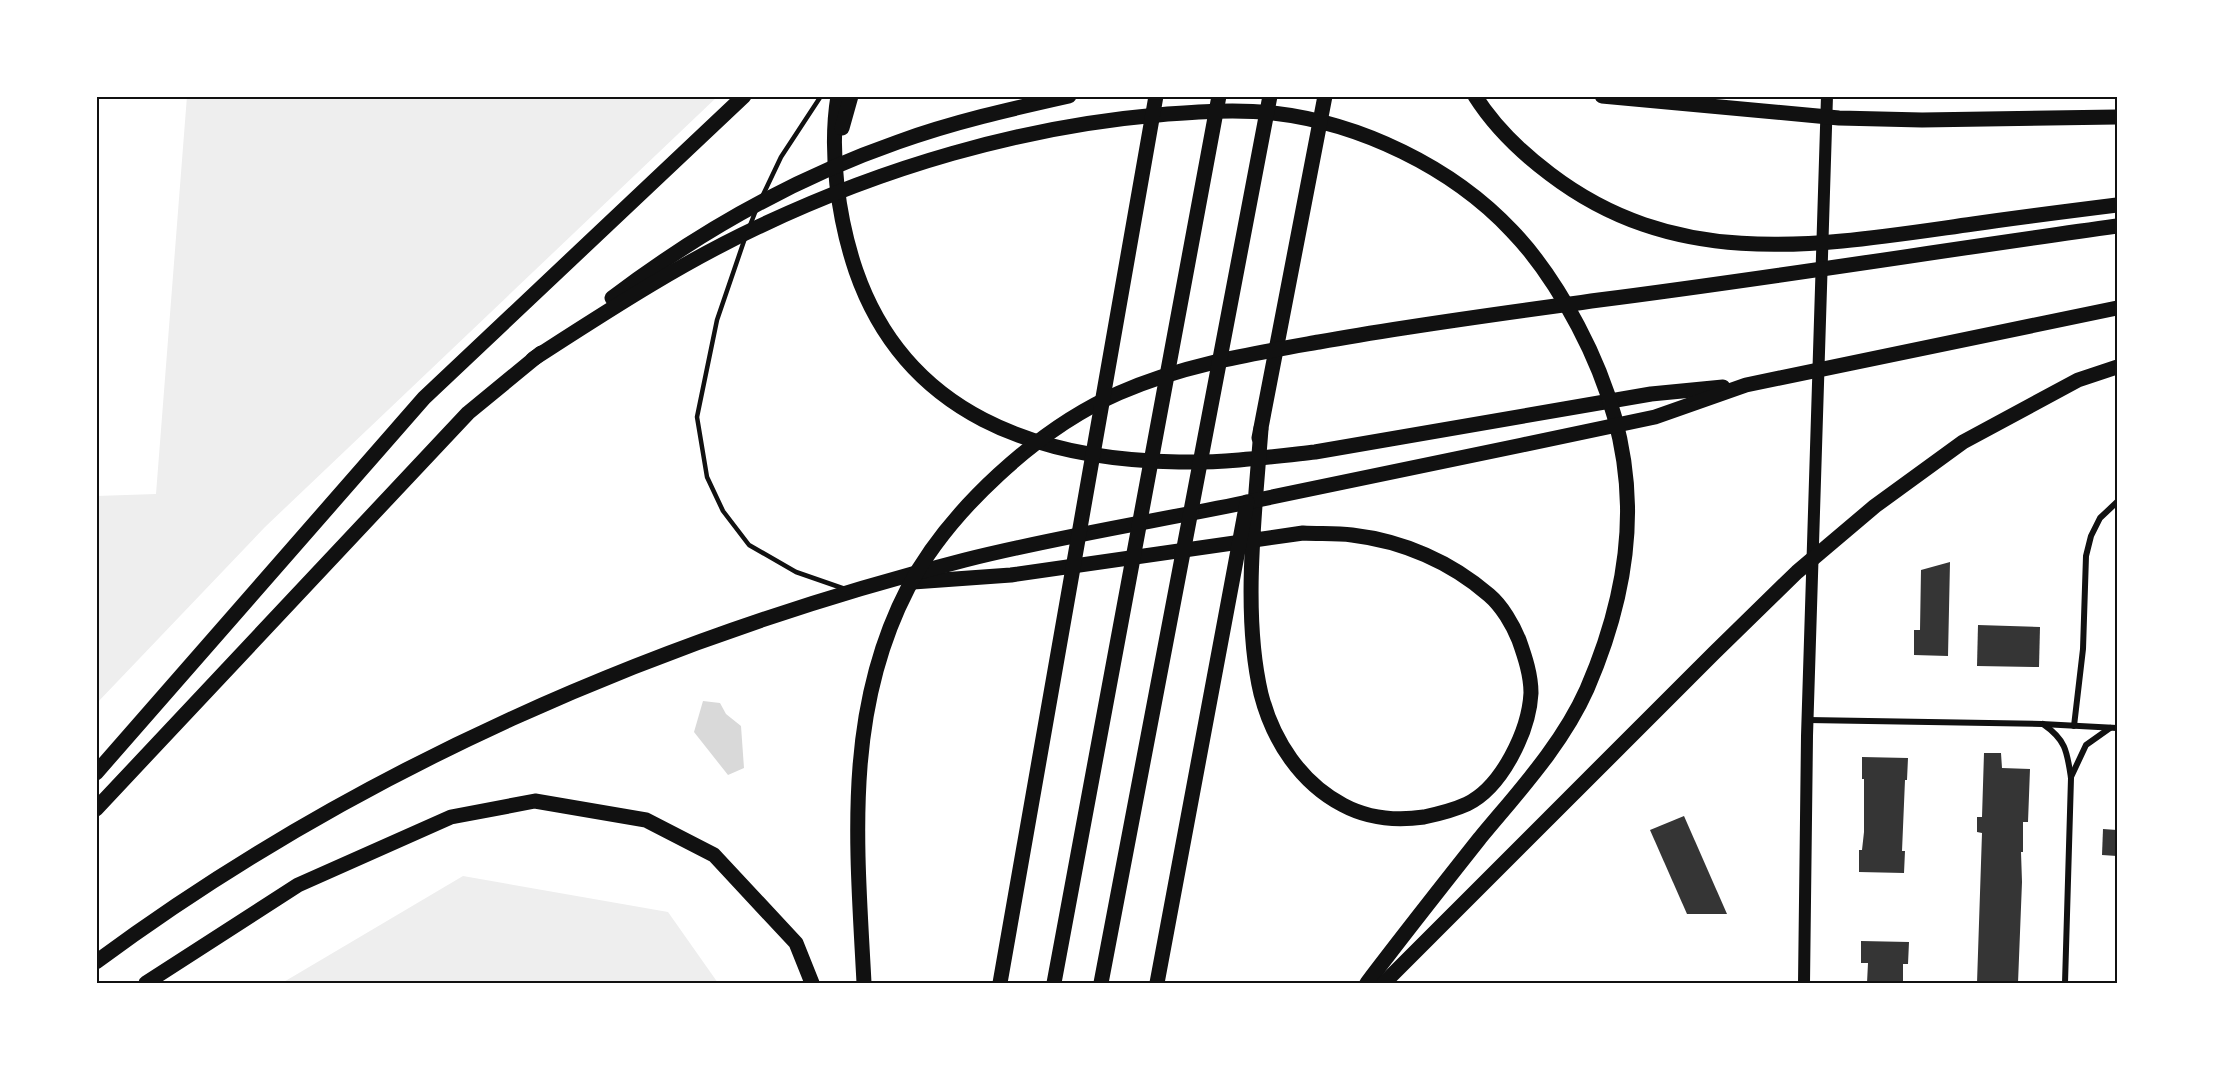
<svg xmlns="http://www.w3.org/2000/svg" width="2213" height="1079" viewBox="0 0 2213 1079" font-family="Barlow,sans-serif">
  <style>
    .green { fill: #eee }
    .water { fill: #d9d9d9 }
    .building { fill: #353535 }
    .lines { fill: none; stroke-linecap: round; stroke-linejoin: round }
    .service { stroke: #111; stroke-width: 4.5 }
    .minor { stroke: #111; stroke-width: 6 }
    .secondary { stroke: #111; stroke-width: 12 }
    .motorway { stroke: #111; stroke-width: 15 }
    .neatline { fill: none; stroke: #111; stroke-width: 2 }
  </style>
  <rect width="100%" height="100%" fill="#fff"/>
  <g class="green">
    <polygon points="187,96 718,96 265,527 96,704 96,496 156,494"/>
    <polygon points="463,876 668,912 718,983 282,983"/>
  </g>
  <polygon class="water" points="703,701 720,703 726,714 741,726 744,768 728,775 694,732"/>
  <g class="building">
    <polygon points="1950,562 1948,656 1914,655 1914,630 1920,630 1921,570"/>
    <polygon points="1978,625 2040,627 2039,667 1977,666"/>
    <polygon points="1984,753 2001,753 2002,768 2030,769 2028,822 2023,822 2023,852 2021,852 2022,882 2018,983 1977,983 1982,833 1977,832 1977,817 1982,817"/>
    <polygon points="1862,757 1908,758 1907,780 1905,780 1902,851 1905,851 1904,873 1859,872 1859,850 1862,850 1864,832 1864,779 1862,779"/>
    <polygon points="1684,816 1727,914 1687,914 1650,830"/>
    <polygon points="2103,829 2117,830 2117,856 2102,855"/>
    <polygon points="1861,941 1909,942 1908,964 1903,964 1903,983 1867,983 1868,963 1861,963"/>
  </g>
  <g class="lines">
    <g class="service">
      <polyline points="762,197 781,157 821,96"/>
      <polyline points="749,228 756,210"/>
      <polyline points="745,238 717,320 697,417 707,477 723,511 749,545 796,572 845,589"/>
    </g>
    <g class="minor">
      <polyline points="1808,720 2042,724 2117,728"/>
      <path d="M2043 724C2066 740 2067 751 2071 778L2065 983"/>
      <polyline points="2074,726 2083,649 2086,556 2091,536 2100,518 2117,502"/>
      <polyline points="2071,777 2086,745 2110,728"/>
    </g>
    <polyline class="secondary" points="1804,983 1807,736 1827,96"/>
    <g class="motorway">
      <path d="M838 96C829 151 838 218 856 271 906 415 1038 460 1179 462 1224 463 1270 457 1315 452L1651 394 1723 387"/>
      <path d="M1475 96C1494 126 1522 153 1550 174 1680 273 1823 245 1973 224 2021 217 2069 211 2117 205"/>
      <polyline points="1602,96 1839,118 1922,120 2117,117"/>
      <polyline points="842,128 851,96"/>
      <path d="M612 298C699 232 795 178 898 142 953 122 1011 109 1069 96"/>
      <path d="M533 359C606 312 679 264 758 227 882 168 1020 127 1157 115 1196 112 1234 109 1273 113 1360 123 1452 167 1512 231 1539 259 1560 292 1578 326 1643 449 1642 562 1587 689 1562 745 1519 791 1480 838 1442 886 1404 934 1367 983"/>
      <polyline points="1259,438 1325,96"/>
      <path d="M913 582 1011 575 1303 533C1319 534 1336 533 1352 535 1403 541 1451 562 1489 595 1502 606 1513 625 1519 640 1525 657 1531 675 1531 693 1529 731 1502 787 1467 804 1454 810 1438 814 1424 817 1396 821 1369 819 1343 805 1301 783 1273 741 1261 694 1242 614 1255 511 1261 429"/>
      <polyline points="96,773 424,398 744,96"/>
      <polyline points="96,809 468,413 541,353"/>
      <path d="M96 962C354 771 655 639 965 560 1060 536 1157 521 1253 501 1387 474 1521 445 1655 417L1746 385 2117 308"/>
      <polyline points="146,983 298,885 451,817 535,801 646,820 714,855 796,943 812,983"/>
      <path d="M864 983C857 847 843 713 908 588 949 510 1039 428 1119 393 1183 365 1251 354 1319 342 1412 325 1505 313 1599 300 1772 278 1944 250 2117 226"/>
      <polyline points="1000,983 1156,96"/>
      <polyline points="1054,983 1219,96"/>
      <polyline points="1101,983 1270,96"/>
      <polyline points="1157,983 1247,502"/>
      <polyline points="1384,983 1714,653 1797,572 1875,506 1963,442 2078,380 2117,367"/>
    </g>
  </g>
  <rect width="2213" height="1079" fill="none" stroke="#ffffff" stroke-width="195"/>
  <rect x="98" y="98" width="2018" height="884" class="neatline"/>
</svg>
